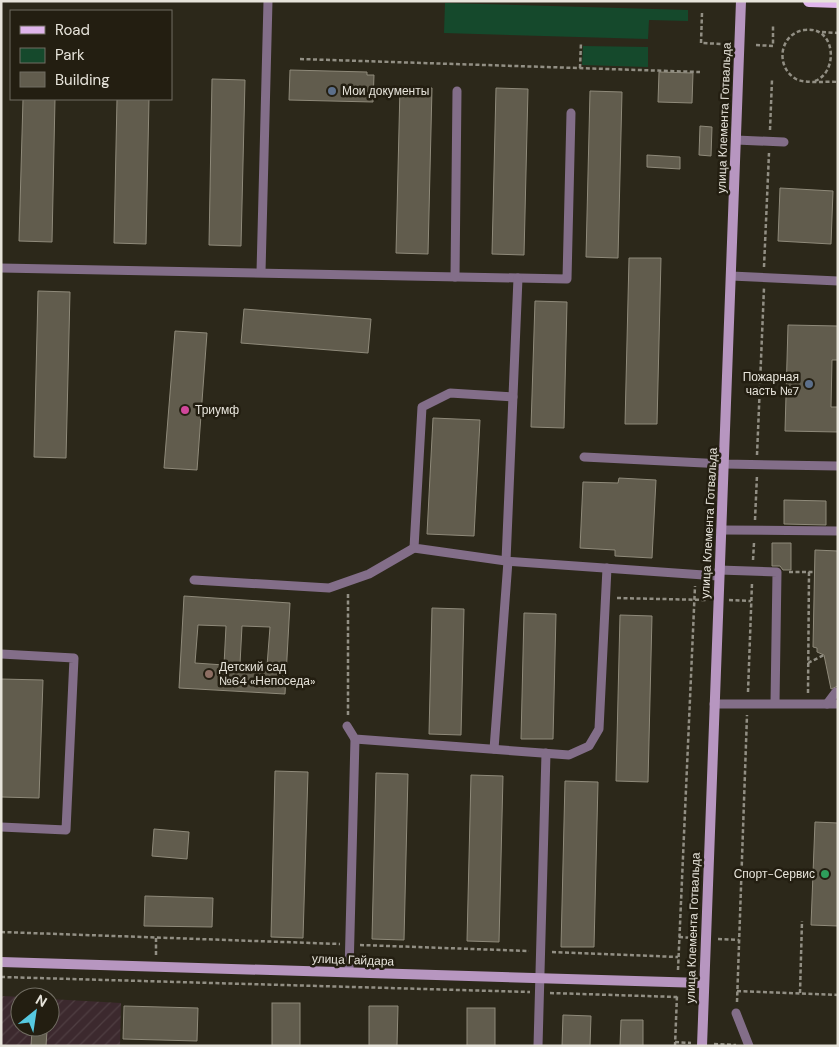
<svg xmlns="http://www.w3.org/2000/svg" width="839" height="1047" viewBox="0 0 839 1047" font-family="'DM Sans',sans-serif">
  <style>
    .industrial { fill: url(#industrial-furrows) }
    .green { fill: #15492c }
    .building { fill: #615c4d; stroke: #8f8a7a; fill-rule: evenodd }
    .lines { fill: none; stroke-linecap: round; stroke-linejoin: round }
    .path { stroke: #928f84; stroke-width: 2.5; stroke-dasharray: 4 2.5; stroke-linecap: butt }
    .lane { stroke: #836e89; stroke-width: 9 }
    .secondary { stroke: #b796c0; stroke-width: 10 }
    .primary { stroke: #dfb5eb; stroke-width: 12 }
    .service-dot { fill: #5c6f8a; stroke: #231e11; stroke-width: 2 }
    .hotel-dot { fill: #d1479c; stroke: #231e11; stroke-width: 2 }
    .education-dot { fill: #8d6e63; stroke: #231e11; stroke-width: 2 }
    .leisure-dot { fill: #2e9e5b; stroke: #231e11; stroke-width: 2 }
    .labels { text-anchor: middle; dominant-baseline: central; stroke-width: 5; stroke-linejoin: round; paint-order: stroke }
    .poi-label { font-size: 12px; fill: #e7e4db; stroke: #231e11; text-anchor: start }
    .street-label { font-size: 12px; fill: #e7e4db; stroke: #231e11 }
  </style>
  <defs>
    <pattern id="industrial-furrows" width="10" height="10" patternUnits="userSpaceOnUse" patternTransform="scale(1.25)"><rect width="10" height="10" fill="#3c292e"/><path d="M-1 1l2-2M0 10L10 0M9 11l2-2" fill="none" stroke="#4f3e42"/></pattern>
  </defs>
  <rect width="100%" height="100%" fill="#2c281a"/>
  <polygon class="industrial" points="1,996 25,997 20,997 20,1027 50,1027 50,999 121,1003 120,1046 1,1046"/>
  <g class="green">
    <polygon points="445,3 688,10 688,21 649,20 648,39 444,33"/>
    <polygon points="583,46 648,47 648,67 582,65"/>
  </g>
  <g class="building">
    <polygon points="290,70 367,72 367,75 374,75 373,102 289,100"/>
    <polygon points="659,72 693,73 692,103 658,102"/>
    <polygon points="212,79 245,80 241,246 209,245"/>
    <polygon points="400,87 432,88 428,254 396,253"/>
    <polygon points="496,88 528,89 524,255 492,254"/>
    <polygon points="590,91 622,92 618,258 586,257"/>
    <polygon points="23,99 55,99 52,242 19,241"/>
    <polygon points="117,99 149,99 146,244 114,243"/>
    <polygon points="700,126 712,127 711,156 699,155"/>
    <polygon points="647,155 680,157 680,169 647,167"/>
    <polygon points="780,188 833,191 831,244 778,241"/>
    <polygon points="629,258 661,258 657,424 625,424"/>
    <polygon points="38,291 70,292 66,458 34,457"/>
    <polygon points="535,301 567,302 564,428 531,427"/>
    <polygon points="244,309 371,319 368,353 241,343"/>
    <polygon points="788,325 838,326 838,360 832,360 831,407 838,407 838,432 785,431"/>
    <polygon points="175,331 207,333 197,470 164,468"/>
    <polygon points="433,418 480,420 474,536 427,534"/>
    <polygon points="619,478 656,480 652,558 615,556 615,550 580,548 583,482 618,483"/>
    <polygon points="784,500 826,501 826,525 784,524"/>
    <polygon points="772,543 791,543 791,570 783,570 780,566 772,566"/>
    <polygon points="815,550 838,551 838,686 831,689 824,655 817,652 817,648 813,647"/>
    <path d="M184 596 290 603 285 694 179 688ZM198 625 226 626 224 665 195 663ZM242 626 270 627 267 666 240 664Z"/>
    <polygon points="432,608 464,609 461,735 429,734"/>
    <polygon points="524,613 556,614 553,739 521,739"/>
    <polygon points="620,615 652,616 648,782 616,781"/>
    <polygon points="1,679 43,680 39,798 1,797"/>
    <polygon points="275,771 308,772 303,938 271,937"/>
    <polygon points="376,773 408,774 404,940 372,939"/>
    <polygon points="471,775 503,776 499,942 467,941"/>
    <polygon points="565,781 598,782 594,947 561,947"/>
    <polygon points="815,822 838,823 838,926 811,925"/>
    <polygon points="154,829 189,832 187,859 152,856"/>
    <polygon points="145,896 213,898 212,927 144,926"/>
    <rect x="272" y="1003" width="28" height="43"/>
    <polygon points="124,1006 198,1008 197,1041 123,1039"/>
    <polygon points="369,1006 398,1006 397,1046 369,1046"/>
    <rect x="467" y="1008" width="28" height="38"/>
    <polygon points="563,1015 591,1016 590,1046 562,1046"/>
    <polygon points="621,1020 643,1020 643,1046 620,1046"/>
    <polygon points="32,1030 47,1031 46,1046 31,1046"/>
  </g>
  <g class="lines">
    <g class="path">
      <polyline points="702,13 701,43 723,44"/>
      <polyline points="822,32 838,33"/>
      <polyline points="756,45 773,46 773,26"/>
      <polyline points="300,59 700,72"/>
      <polyline points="580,68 581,42"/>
      <path d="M815 81C839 72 836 25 804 30 779 34 775 67 796 79 806 84 826 81 838 82"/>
      <polyline points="770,130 772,80"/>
      <polyline points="764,267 769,153"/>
      <polyline points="757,455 764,288"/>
      <polyline points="755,520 757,475"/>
      <polyline points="753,560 754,543"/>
      <polyline points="789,572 815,572"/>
      <polyline points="617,598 706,600"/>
      <polyline points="729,600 751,601"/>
      <polyline points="808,663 824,655"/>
      <polyline points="748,692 752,583"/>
      <polyline points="808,693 809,572"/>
      <polyline points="348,715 348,593"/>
      <polyline points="1,932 340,944"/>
      <polyline points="679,937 695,938"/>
      <polyline points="718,939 739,940"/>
      <polyline points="360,945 529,951"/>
      <polyline points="552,952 678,957"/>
      <polyline points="156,955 156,938"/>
      <polyline points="678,970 695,586"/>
      <polyline points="1,977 530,992"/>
      <polyline points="737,991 838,995"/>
      <polyline points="550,993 677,997"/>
      <polyline points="800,993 802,921"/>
      <polyline points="737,1002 747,715"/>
      <polyline points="675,1042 691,1043"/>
      <polyline points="714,1044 736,1045"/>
      <polyline points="675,1046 677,995"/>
    </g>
    <g class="lane">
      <polyline points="736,140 784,142"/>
      <polyline points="1,268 567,279 571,113"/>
      <polyline points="261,272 268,1"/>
      <polyline points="731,276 838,281"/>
      <polyline points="455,277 457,91"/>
      <polyline points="518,278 506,561 718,576"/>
      <polyline points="584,457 724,464 838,466"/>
      <polyline points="721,530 838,531"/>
      <polyline points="506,561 414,548 422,407 450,393 513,397"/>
      <polyline points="719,570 777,572 775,703"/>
      <polyline points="194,580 329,588 369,574 414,548"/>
      <polyline points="1,654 74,658 66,830 1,827"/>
      <polyline points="714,704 838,704"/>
      <polyline points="827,704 836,692"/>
      <polyline points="347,726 355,739 569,755 589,746 599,729 607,568"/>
      <polyline points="494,749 508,561"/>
      <polyline points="349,972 355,739"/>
      <polyline points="736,1013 749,1046"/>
      <polyline points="538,1046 546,753"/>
    </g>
    <g class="secondary">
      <polyline points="1,962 703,983"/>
      <polyline points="702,1046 741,1"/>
    </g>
    <polyline class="primary" points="809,1 838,2"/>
  </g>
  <g class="service-dot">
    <circle cx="332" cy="91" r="5"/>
    <circle cx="809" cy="384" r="5"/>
  </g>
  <circle class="hotel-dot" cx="185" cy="410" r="5"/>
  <circle class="education-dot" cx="209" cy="674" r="5"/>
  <circle class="leisure-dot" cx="825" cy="874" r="5"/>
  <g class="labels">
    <g class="poi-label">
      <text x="342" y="91">Мои документы</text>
      <text x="799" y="377" text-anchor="end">Пожарная<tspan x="799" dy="14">часть №7</tspan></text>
      <text x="195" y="410">Триумф</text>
      <text x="219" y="667">Детский сад<tspan x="219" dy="14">№64 «Непоседа»</tspan></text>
      <text x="815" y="874" text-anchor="end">Спорт-Сервис</text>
    </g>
    <g class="street-label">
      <text transform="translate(724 118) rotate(-88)">улица Клемента Готвальда</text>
      <text transform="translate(709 523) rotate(-87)">улица Клемента Готвальда</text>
      <text transform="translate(693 928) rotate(-88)">улица Клемента Готвальда</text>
      <text transform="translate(353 960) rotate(2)">улица Гайдара</text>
    </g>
  </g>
  <rect width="839" height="1047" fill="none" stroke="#e7e4db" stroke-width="5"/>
  <rect x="10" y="10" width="162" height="90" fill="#231e11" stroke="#716d62"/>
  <rect x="20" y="26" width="25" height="8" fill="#dfb5eb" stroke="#716d62"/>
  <text x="55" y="35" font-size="15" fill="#e7e4db">Road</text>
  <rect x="20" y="48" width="25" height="15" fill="#15492c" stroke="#716d62"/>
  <text x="55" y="60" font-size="15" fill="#e7e4db">Park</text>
  <rect x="20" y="72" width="25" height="15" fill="#615c4d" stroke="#716d62"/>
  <text x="55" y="85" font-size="15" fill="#e7e4db">Building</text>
  <g transform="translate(35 1012) rotate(30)"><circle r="24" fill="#231e11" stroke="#716d62"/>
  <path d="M0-4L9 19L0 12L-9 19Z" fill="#56c9e1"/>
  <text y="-8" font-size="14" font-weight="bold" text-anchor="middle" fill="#e7e4db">N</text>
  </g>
</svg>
